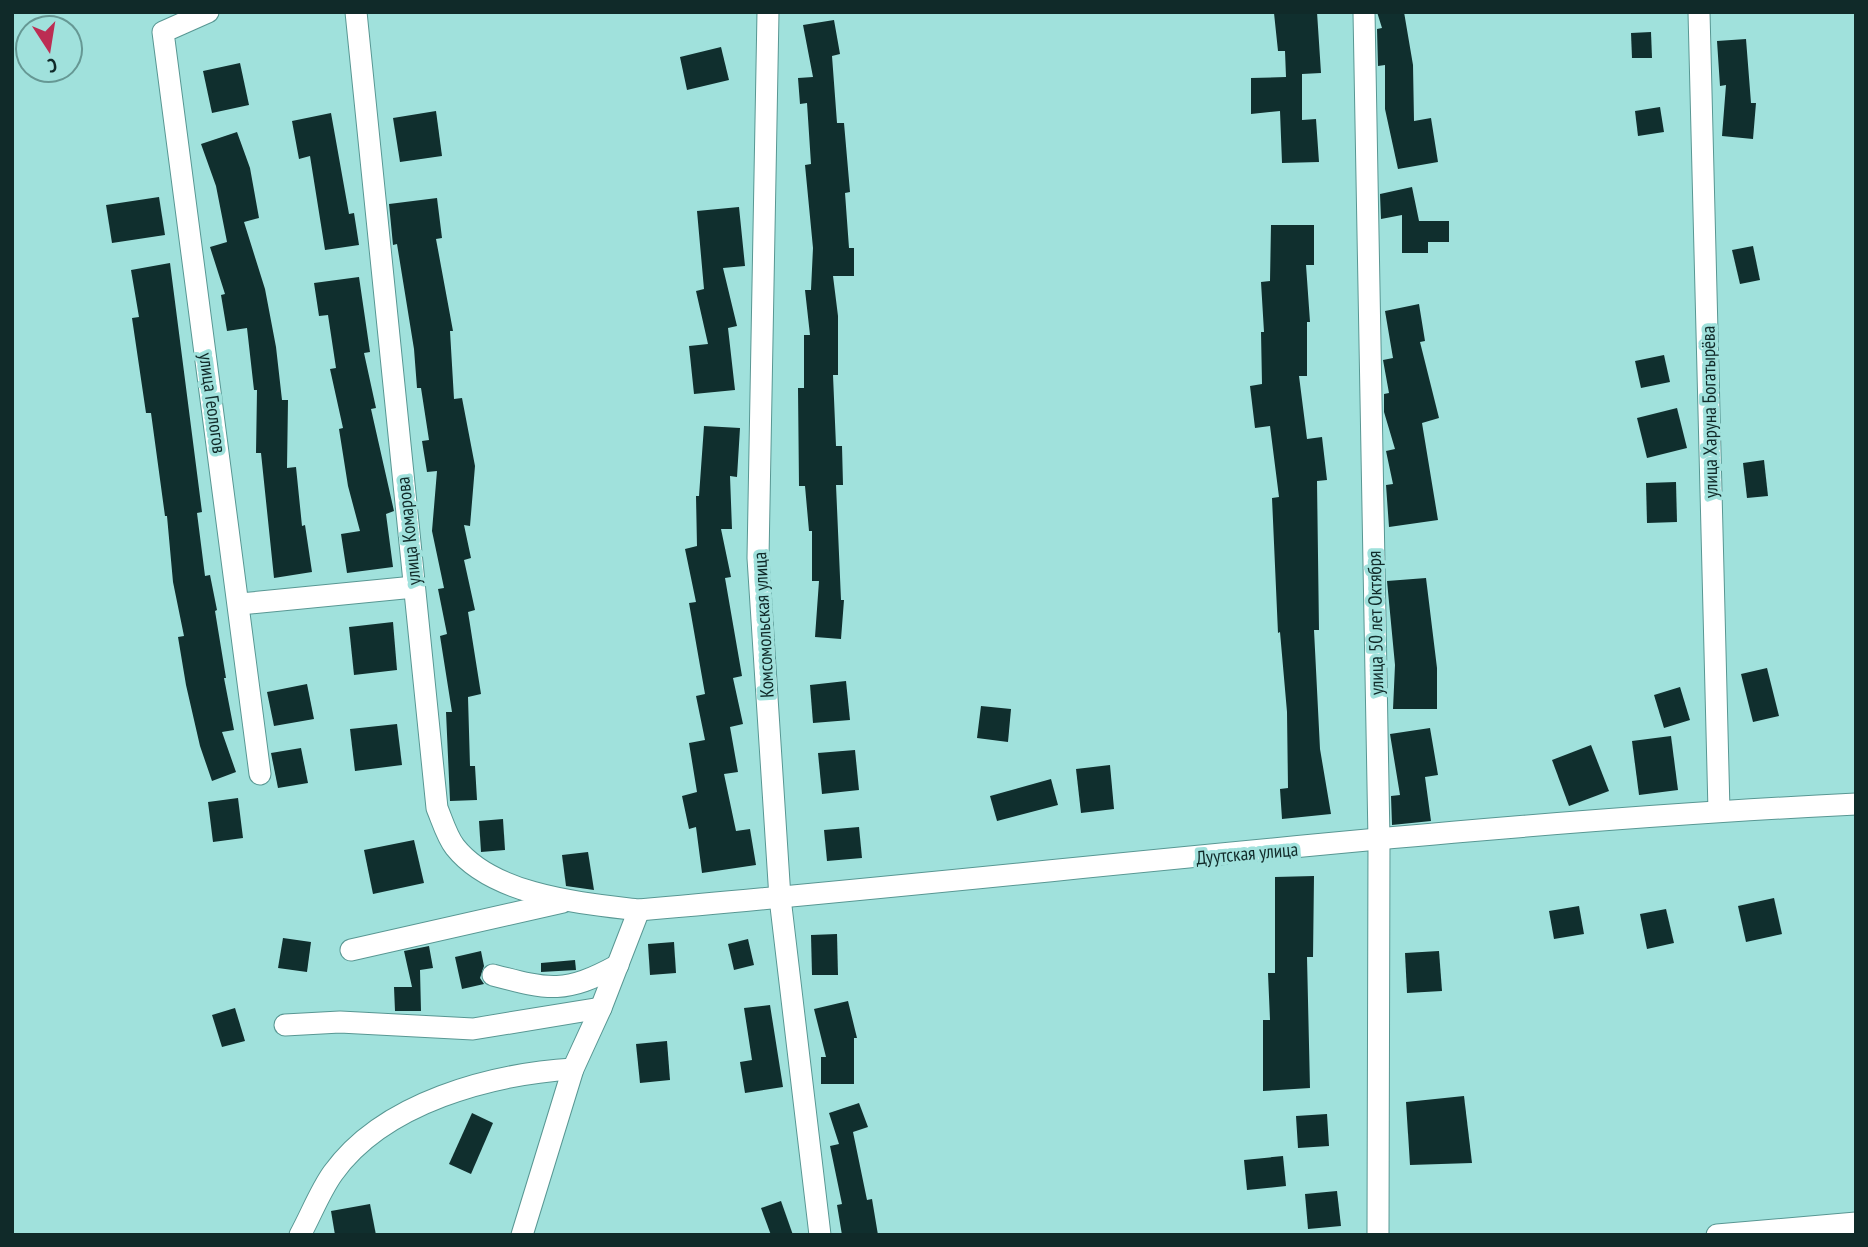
<svg xmlns="http://www.w3.org/2000/svg" width="1868" height="1247" viewBox="0 0 1868 1247" font-family="'PT Sans Narrow',sans-serif">
  <style>
    .building { fill: #102f2e }
    .lines { fill: none; stroke-linecap: round; stroke-linejoin: round }
    .minor-casing { stroke: #589793; stroke-width: 23 }
    .minor { stroke: #fff; stroke-width: 21 }
    .labels { text-anchor: middle; dominant-baseline: central; stroke-width: 7; stroke-linejoin: round; paint-order: stroke }
    .street-label { font-size: 19px; fill: #102a29; stroke: #a0e1dc }
  </style>
  <rect width="100%" height="100%" fill="#a0e1dc"/>
  <g class="building">
    <polygon points="1317,12 1321,73 1302,74 1302,120 1316,119 1319,162 1282,163 1280,111 1251,114 1251,78 1286,77 1285,51 1278,51 1274,13"/>
    <polygon points="1377,12 1404,12 1413,65 1414,121 1431,118 1438,162 1398,169 1385,109 1385,65 1378,66 1377,29 1382,28"/>
    <polygon points="834,20 840,54 832,56 837,123 844,123 850,192 845,193 849,248 854,248 854,276 833,276 838,316 838,375 833,375 836,446 842,446 843,485 836,485 841,600 844,600 841,639 815,637 819,581 812,581 812,531 809,531 805,486 799,486 798,388 804,388 804,335 810,335 805,290 811,290 813,248 805,165 811,164 807,103 800,104 798,78 813,77 803,25"/>
    <polygon points="1651,32 1652,58 1632,58 1631,33"/>
    <polygon points="1746,39 1751,103 1756,103 1753,139 1722,136 1726,85 1720,86 1717,41"/>
    <polygon points="721,47 729,80 687,90 680,57"/>
    <polygon points="240,63 249,105 212,113 203,71"/>
    <polygon points="1660,107 1664,132 1638,136 1635,111"/>
    <polygon points="436,111 442,156 400,162 393,118"/>
    <polygon points="331,113 349,214 354,213 359,245 325,250 310,156 299,159 292,121"/>
    <polygon points="237,132 250,168 259,218 244,222 265,289 276,347 282,400 288,400 287,468 296,467 302,526 305,525 312,572 274,578 261,453 256,453 257,390 254,390 247,328 227,331 221,295 225,294 210,247 227,242 216,186 201,144"/>
    <polygon points="1412,187 1419,221 1449,221 1449,242 1428,242 1428,253 1402,253 1402,215 1381,219 1380,194"/>
    <polygon points="159,197 165,235 112,243 106,205"/>
    <polygon points="437,198 442,238 436,239 453,331 450,331 454,399 462,398 475,466 470,526 464,525 471,558 464,560 475,610 468,612 481,694 468,697 470,766 475,766 477,800 450,801 446,712 452,712 440,636 447,634 438,589 444,588 432,531 437,471 427,472 422,441 429,440 421,388 417,388 414,349 397,244 393,245 389,204"/>
    <polygon points="739,207 745,266 723,268 737,326 728,328 735,390 694,394 689,346 708,344 696,291 704,289 697,211"/>
    <polygon points="1271,225 1314,225 1314,265 1306,265 1310,322 1307,322 1307,376 1299,376 1307,439 1322,437 1327,480 1317,481 1319,630 1314,630 1320,749 1331,814 1282,819 1280,789 1288,788 1287,712 1280,632 1278,633 1272,498 1279,497 1270,426 1255,428 1250,386 1262,384 1261,332 1264,332 1261,282 1270,281"/>
    <polygon points="1753,246 1760,280 1740,284 1732,250"/>
    <polygon points="170,263 202,512 197,513 205,576 210,575 217,610 215,611 226,678 224,678 234,730 222,732 236,772 212,781 200,746 186,685 178,637 184,636 173,582 167,516 165,516 151,413 146,413 132,318 139,317 131,270"/>
    <polygon points="359,277 370,352 364,353 376,408 371,409 394,511 386,514 393,567 347,573 341,534 360,531 348,486 339,429 343,428 330,369 336,368 328,315 319,316 314,283"/>
    <polygon points="1419,304 1425,341 1420,342 1439,418 1422,423 1438,520 1389,527 1386,485 1393,484 1386,451 1395,449 1384,412 1384,394 1389,393 1383,360 1393,358 1385,311"/>
    <polygon points="1664,355 1670,382 1641,388 1635,361"/>
    <polygon points="1677,408 1687,448 1647,458 1637,418"/>
    <polygon points="704,426 740,428 737,477 730,476 732,529 721,529 731,577 725,578 742,676 733,678 743,724 730,727 738,772 724,774 736,831 750,829 756,865 702,873 696,827 689,829 682,796 697,792 689,743 705,740 696,696 705,694 689,603 696,602 685,549 697,546 696,496 699,496"/>
    <polygon points="1764,460 1768,496 1747,498 1743,463"/>
    <polygon points="1676,482 1677,522 1647,523 1646,483"/>
    <polygon points="1426,578 1437,668 1437,709 1393,709 1395,665 1387,581"/>
    <polygon points="393,622 397,670 354,675 349,627"/>
    <polygon points="1767,668 1779,716 1753,722 1741,674"/>
    <polygon points="846,681 850,720 813,723 810,685"/>
    <polygon points="307,684 314,719 274,726 267,692"/>
    <polygon points="1680,687 1690,720 1664,728 1654,695"/>
    <polygon points="981,706 1011,709 1008,742 977,738"/>
    <polygon points="397,724 402,765 355,771 350,729"/>
    <polygon points="1430,728 1438,775 1425,777 1431,821 1392,825 1391,796 1400,795 1390,734"/>
    <polygon points="1671,736 1678,790 1639,795 1632,741"/>
    <polygon points="1591,745 1609,791 1569,806 1552,760"/>
    <polygon points="301,748 308,783 278,788 271,753"/>
    <polygon points="855,750 859,790 822,794 818,753"/>
    <polygon points="1110,765 1114,809 1081,813 1076,769"/>
    <polygon points="1051,779 1058,805 997,821 990,796"/>
    <polygon points="238,798 243,838 213,842 208,802"/>
    <polygon points="503,819 505,850 481,852 479,821"/>
    <polygon points="859,827 862,858 827,861 824,830"/>
    <polygon points="414,840 424,883 373,894 364,850"/>
    <polygon points="588,852 594,890 566,886 562,855"/>
    <polygon points="1314,876 1313,957 1307,957 1310,1088 1263,1091 1263,1020 1270,1020 1268,973 1275,973 1275,877"/>
    <polygon points="1774,898 1782,934 1746,942 1738,906"/>
    <polygon points="1579,906 1584,934 1554,939 1549,911"/>
    <polygon points="1666,909 1674,943 1647,949 1640,914"/>
    <polygon points="837,934 838,975 812,975 811,935"/>
    <polygon points="283,938 311,942 307,972 278,968"/>
    <polygon points="748,939 754,965 734,970 728,944"/>
    <polygon points="674,942 676,973 650,975 648,944"/>
    <polygon points="429,946 433,968 420,970 421,1011 395,1011 394,987 412,987 404,951"/>
    <polygon points="481,951 484,966 480,978 484,984 462,989 455,957"/>
    <polygon points="1439,951 1442,991 1407,993 1405,953"/>
    <polygon points="575,960 576,970 541,972 541,963"/>
    <polygon points="848,1001 857,1038 854,1038 854,1084 821,1084 821,1057 826,1057 814,1009"/>
    <polygon points="770,1005 783,1087 745,1093 740,1062 752,1060 744,1008"/>
    <polygon points="235,1008 245,1041 222,1047 212,1015"/>
    <polygon points="667,1041 670,1080 640,1083 636,1044"/>
    <polygon points="1464,1096 1472,1163 1410,1165 1406,1102"/>
    <polygon points="859,1103 868,1127 853,1132 867,1200 872,1199 878,1235 842,1235 837,1205 842,1204 830,1146 839,1144 829,1113"/>
    <polygon points="472,1113 493,1123 471,1174 449,1164"/>
    <polygon points="1327,1114 1329,1146 1298,1148 1296,1116"/>
    <polygon points="1283,1156 1286,1186 1247,1190 1244,1160"/>
    <polygon points="1337,1191 1341,1226 1308,1229 1305,1194"/>
    <polygon points="781,1201 793,1235 771,1235 761,1208"/>
    <polygon points="370,1204 376,1235 335,1235 331,1211"/>
  </g>
  <g class="lines">
    <g class="minor-casing">
      <g id="minor">
        <polyline points="208,12 163,32 260,774"/>
        <path d="M356 12 437 808C442 820 447 837 455 847 494 896 581 903 639 910 1044 875 1449 824 1856 804"/>
        <polyline points="768,12 758,558 780,898 820,1235"/>
        <polyline points="1364,12 1379,840 1378,1235"/>
        <polyline points="1699,12 1719,811"/>
        <polyline points="240,604 414,587"/>
        <polyline points="351,950 563,902"/>
        <path d="M493 975C550 990 565 994 618 965"/>
        <polyline points="285,1025 340,1022 473,1029 601,1008"/>
        <path d="M300 1235C311 1215 320 1191 333 1173 384 1102 492 1074 573 1069"/>
        <polyline points="522,1235 573,1069 601,1008 639,910"/>
        <polyline points="1717,1235 1856,1223"/>
      </g>
    </g>
    <use href="#minor" class="minor"/>
  </g>
  <g class="labels">
    <g class="street-label">
      <text transform="translate(213 403) rotate(82)">улица Геологов</text>
      <text transform="translate(1709 412) rotate(-91)">улица Харуна Богатырёва</text>
      <text transform="translate(408 531) rotate(-96)">улица Комарова</text>
      <text transform="translate(1375 623) rotate(-91)">улица 50 лет Октября</text>
      <text transform="translate(763 625) rotate(-93)">Комсомольская улица</text>
      <text transform="translate(1247 853) rotate(-5)">Дуутская улица</text>
    </g>
  </g>
  <rect width="1868" height="1247" fill="none" stroke="#102a29" stroke-width="28"/>
  <g transform="translate(49 49) rotate(168)"><circle r="33" fill="#a0e1dc" stroke="#669894" stroke-width="2"/>
  <path d="M0-5L12 26L0 18L-12 26Z" fill="#bc2d53"/>
  <text y="-10" font-size="19" font-weight="bold" text-anchor="middle" fill="#102a29">С</text>
  </g>
</svg>
